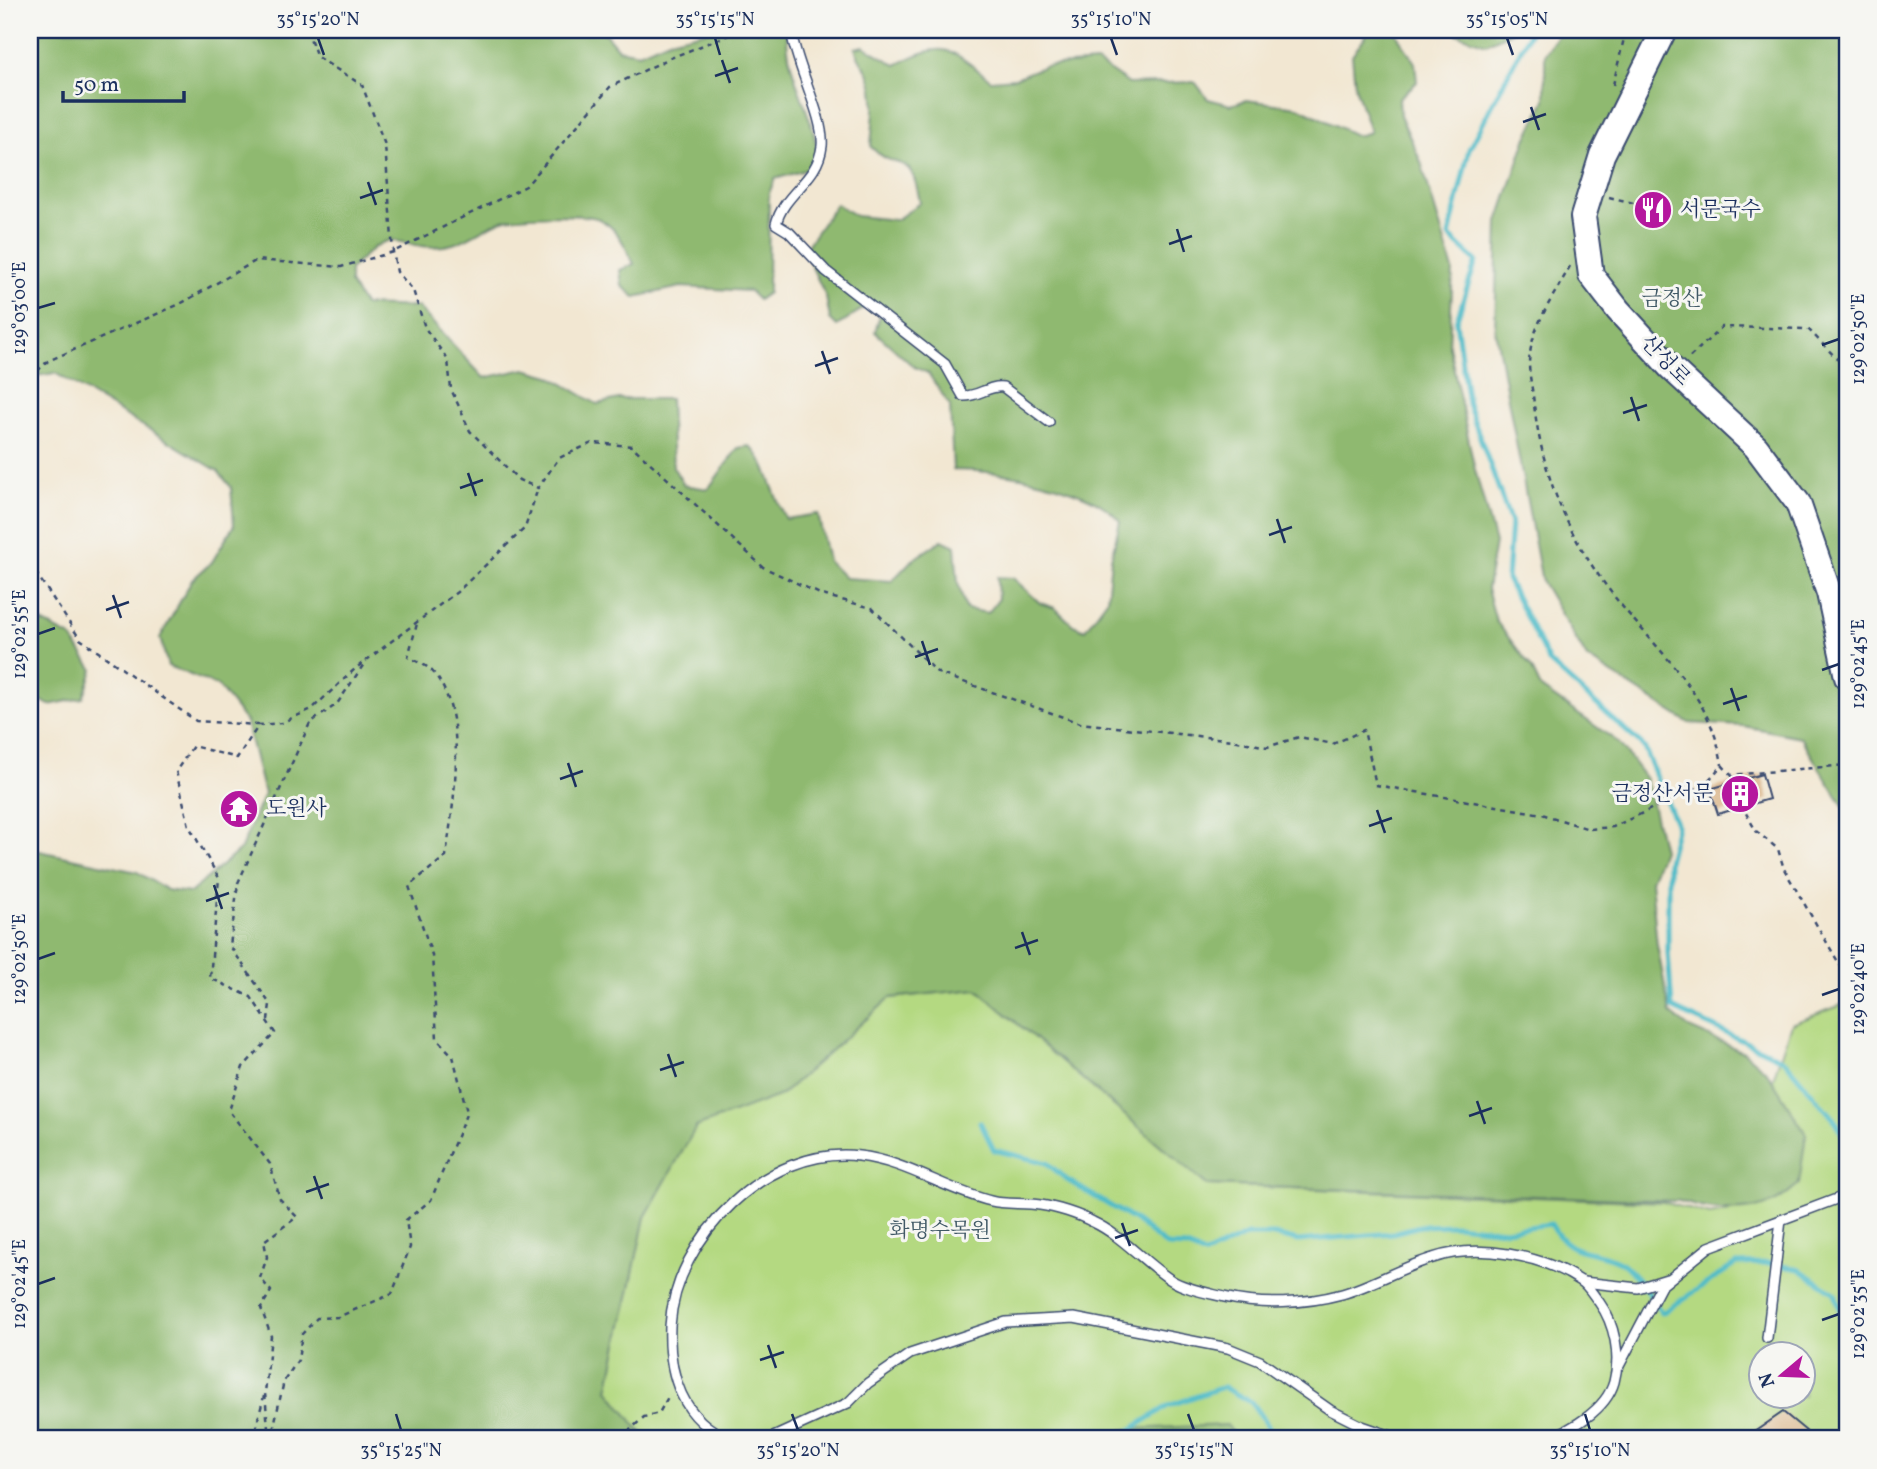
<svg xmlns="http://www.w3.org/2000/svg" width="1877" height="1469" viewBox="0 0 1877 1469" font-family="Vollkorn,'Noto Serif KR',serif">
  <style>
    .green { fill: #b4d981; stroke: #688470; stroke-width: 2; fill-rule: evenodd }
    .forest { fill: #8fb96f; stroke: #557466; stroke-width: 2 }
    .lines { fill: none; stroke-linecap: round; stroke-linejoin: round }
    .stream { stroke: #4ebbc8; stroke-width: 5 }
    .building { fill: #dcb88e }
    .service-casing { stroke: #3b4b6f; stroke-width: 12 }
    .secondary-casing { stroke: #3b4b6f; stroke-width: 28 }
    .path { stroke: #3b4b6f; stroke-width: 2.5; stroke-dasharray: 5 5; stroke-linecap: butt }
    .service { stroke: #fff; stroke-width: 9 }
    .secondary { stroke: #fff; stroke-width: 24 }
    .ticks { fill: none; stroke: #1b2f5e; stroke-width: 2.5 }
    .labels { text-anchor: middle; dominant-baseline: central; stroke-width: 6; stroke-linejoin: round; paint-order: stroke }
    .poi-label { font-size: 21px; fill: #1b2f5e; stroke: #f6f6f2; text-anchor: start }
    .park-label { font-size: 21px; fill: #415a67; stroke: #f6f6f2 }
    .street-label { font-size: 21px; fill: #1b2f5e; stroke: #f6f6f2 }
    .neatline { fill: none; stroke: #1b2f5e; stroke-width: 2.5 }
    .ticks-label { font-size: 18px; text-anchor: middle; fill: #1b2f5e }
  </style>
  <rect width="100%" height="100%" fill="#f6f6f2"/>
  <filter id="ink" filterUnits="userSpaceOnUse"><feTurbulence type="fractalNoise" baseFrequency=".0143" numOctaves="2"/><feDisplacementMap in="SourceGraphic" scale="14" xChannelSelector="R" yChannelSelector="G"/><feConvolveMatrix kernelMatrix="1 2 1 2 8 2 1 2 1" color-interpolation-filters="sRGB"/></filter>
  <filter id="wash" filterUnits="userSpaceOnUse"><feTurbulence type="fractalNoise" baseFrequency=".00686" numOctaves="4" result="noise"/><feDisplacementMap in="SourceGraphic" scale="28" xChannelSelector="R" yChannelSelector="G"/><feGaussianBlur stdDeviation="1.57" result="paint"/><feColorMatrix in="noise" values="0 0 0 0 0 0 0 0 0 0 0 0 0 0 0 0 0 1.4 0 .05"/><feComposite in="paint" operator="in"/></filter>
  <g filter="url(#wash)">
    <rect width="100%" height="100%" fill="#f2e7d2"/>
    <path class="green" d="M977 989 1207 1185 1663 1202 1710 1215 1772 1203V1082L1791 1024 1847 1003V1439H1141L1129 1429 1083 1439H646L608 1390 645 1217 696 1126 781 1095 890 998ZM1762 1354H1804V1396H1762Z"/>
    <g class="forest">
      <path d="M30 30H602L618 49 639 53 669 40 711 30H787C785 76 816 115 818 160L805 170 775 179 769 193 768 293 758 300 749 291 681 287 635 297 622 286 620 270 634 264C625 246 618 228 599 219 586 213 517 215 503 220 483 227 466 243 444 246 390 252 399 218 350 270V283L364 305 418 307 484 378 525 369 550 376 597 404 619 399H670L673 467 684 485 708 489 738 448 750 446C770 466 772 494 786 519L818 514 828 561 845 578 892 581 911 561 942 540 955 546 958 583 966 609 988 613 998 600 997 577 1013 578 1040 603 1055 608 1073 625 1085 630 1107 600 1111 559 1120 521C1091 485 999 470 953 470L950 406 928 373 914 367 875 332 882 309 871 303 837 326 830 319 826 297 804 250 836 204 856 216 896 220 920 203C911 147 899 175 871 147 872 126 878 98 870 78 867 67 858 60 855 48L864 46 896 65C946 39 949 48 991 80L1015 78 1045 66 1097 62 1129 84 1195 82 1208 99 1231 105 1246 100 1298 107 1357 136 1370 132 1355 86 1352 55 1370 30H1394L1415 63 1417 82 1399 98 1400 115 1421 162 1453 270 1449 346 1474 466 1495 543 1487 589 1496 621 1531 667 1541 688 1618 742 1646 779 1663 850 1651 880 1657 945 1670 1013 1689 1028 1744 1052 1767 1072 1806 1134 1799 1184C1791 1190 1781 1200 1772 1203 1741 1216 1709 1211 1679 1201L1207 1185 977 989 890 998 781 1095 696 1127 645 1217 608 1390 646 1439H30V849L137 872 167 890 190 893 241 849 264 794 246 722 218 686 168 666 160 638 192 580 212 562 234 525 231 487 218 471 55 373 30 377Z"/>
      <polygon points="1456,30 1515,30 1486,44 1457,34"/>
      <polygon points="1561,30 1847,30 1847,812 1800,737 1743,726 1689,723 1587,658 1542,582 1495,329 1498,222 1525,142 1545,100 1545,54"/>
      <polygon points="30,616 71,637 93,670 83,698 49,705 30,694"/>
      <polygon points="1227,1425 1238,1439 1083,1439 1129,1429"/>
    </g>
    <g class="lines">
      <g class="stream">
        <polyline points="1531,30 1469,149 1449,236 1476,261 1456,322 1468,404 1511,523 1507,579 1549,662 1644,747 1677,826 1668,861 1668,952 1672,1008 1784,1060 1837,1123 1847,1145"/>
        <path d="M980 1122 994 1150 1047 1163 1067 1180 1134 1220 1167 1246 1187 1247 1205 1255 1247 1235H1274L1298 1241 1393 1233 1420 1226 1457 1225 1505 1230 1551 1224C1570 1259 1591 1247 1620 1262 1632 1267 1653 1301 1662 1313L1736 1264 1767 1263 1799 1269 1835 1293 1847 1335"/>
        <polyline points="1116,1439 1168,1406 1223,1387 1251,1402 1277,1439"/>
      </g>
    </g>
    <g id="blocks">
      <g class="building">
        <polygon points="1645,197 1667,204 1661,222 1639,215"/>
        <polygon points="1762,774 1769,799 1718,814 1710,789"/>
        <polygon points="233,800 247,801 245,819 231,817"/>
        <polygon points="1783,1412 1806,1431 1798,1439 1744,1439"/>
      </g>
    </g>
  </g>
  <g filter="url(#ink)">
    <use href="#blocks" fill-opacity="0" stroke="#3b4b6f" stroke-width="2"/>
    <g class="lines">
      <g class="service-casing">
        <g id="service">
          <path d="M791 30C795 63 825 119 822 146 818 181 784 192 776 224L789 232 826 271 945 364 963 396C978 397 989 385 1003 387L1049 422"/>
          <polyline points="1583,1282 1638,1288 1667,1279"/>
          <polyline points="1767,1338 1781,1220"/>
          <polyline points="1619,1366 1661,1286 1709,1247 1847,1195"/>
          <path d="M730 1439C682 1421 668 1374 670 1326 675 1237 768 1145 859 1156 905 1161 946 1190 991 1201 1006 1205 1024 1202 1040 1205 1056 1207 1078 1214 1093 1222 1121 1235 1145 1263 1171 1280 1185 1289 1208 1293 1224 1297 1262 1306 1305 1304 1342 1294 1373 1285 1402 1267 1433 1258 1478 1243 1542 1255 1581 1281 1588 1285 1593 1295 1599 1302 1615 1324 1621 1356 1614 1382 1606 1410 1572 1429 1547 1439"/>
          <polyline points="769,1439 848,1403 868,1383 910,1354 1006,1322 1074,1318 1228,1348 1260,1361 1330,1410 1362,1426 1400,1439"/>
        </g>
      </g>
      <g class="secondary-casing">
        <polyline id="secondary" points="1664,30 1602,155 1583,217 1591,275 1618,310 1670,367 1756,447 1798,503 1829,593 1847,677"/>
      </g>
      <g class="path">
        <polyline points="307,30 317,57 362,85 385,145 393,252 397,272 413,290 425,328 448,360 451,389 470,431 519,480 538,488 559,458 592,443 632,446 763,567 822,595 872,608 938,673 1080,723 1233,740 1267,747 1299,737 1333,744 1364,730 1376,785 1542,814 1589,829 1613,827 1706,783 1722,765 1731,775 1847,765"/>
        <polyline points="1613,85 1626,30"/>
        <polyline points="1609,197 1642,205"/>
        <path d="M1570 266C1554 297 1531 325 1529 363 1529 376 1533 391 1534 405 1545 491 1576 553 1632 618 1671 663 1713 703 1722 765"/>
        <polyline points="1690,357 1722,327 1808,329 1847,369"/>
        <polyline points="30,378 48,361 180,304 257,260 341,267 393,252 526,186 610,87 668,59 741,30"/>
        <polyline points="30,564 80,639 196,721 258,725"/>
        <polyline points="1732,776 1743,808 1756,831 1778,849 1784,869 1840,965 1847,972"/>
        <polyline points="268,1020 270,1004 230,946 238,883 310,723 337,704 366,661"/>
        <polyline points="253,1439 264,1396"/>
        <polyline points="269,1439 265,1393 271,1336 261,1308 271,1291 260,1278 267,1257 264,1241 297,1217 280,1199 270,1164 229,1111 243,1067 275,1033 251,997 210,978 219,878 189,826 176,771 193,746 237,758 259,725 281,723 312,709 356,668 457,592 525,528 538,488"/>
        <path d="M271 1439 284 1381 298 1360 302 1334 317 1318 338 1317 392 1294 410 1247 406 1220 431 1200 467 1112 453 1056 437 1039 432 955 409 886 446 856C453 804 470 713 432 671 426 665 416 661 408 657L418 620"/>
        <polyline points="620,1439 644,1417 659,1413 668,1397"/>
      </g>
      <use href="#service" class="service"/>
      <use href="#secondary" class="secondary"/>
    </g>
  </g>
  <path class="ticks" d="M318 38 324 55M715 38 720 55M1111 38 1117 55M1507 38 1513 55M722 60 730 83M715 76 738 68M1531 107 1539 130M1523 122 1546 114M368 182 376 205M360 198 383 190M1177 229 1184 252M1169 244 1192 236M38 308 55 303M1822 345 1839 339M822 351 830 374M815 366 838 358M1631 397 1639 421M1623 413 1647 405M468 473 476 496M460 488 483 480M1277 519 1285 543M1269 535 1292 527M113 595 121 618M106 610 129 602M38 634 55 628M922 641 930 665M915 657 938 649M1822 670 1839 664M1731 688 1739 711M1723 704 1747 696M568 763 576 787M560 779 583 771M1377 810 1385 833M1369 826 1392 818M214 885 222 909M206 901 229 893M1022 932 1030 955M1015 948 1038 940M38 959 55 953M1822 995 1839 989M668 1054 676 1077M660 1070 684 1062M1477 1101 1485 1124M1469 1116 1492 1108M314 1176 322 1199M306 1192 329 1184M1122 1223 1130 1246M1115 1238 1138 1230M38 1284 55 1278M1822 1320 1839 1314M768 1345 776 1368M760 1360 784 1352M396 1414 401 1430M792 1414 798 1430M1188 1414 1194 1430M1585 1414 1590 1430"/>
  <defs>
    <g id="restaurant-disc" transform="scale(2.0125)"><circle r="9.5" fill="#b5179e" stroke="#f6f6f2"/><path d="M-5-6h1v4h1v-4h1v4h1v-4h1v5L-1.5 .5V6h-2V.5L-5-1ZM5-6V6H3V1.5H1.5Q1.5-4 5-6Z" fill="#fff"/></g>
    <g id="building-disc" transform="scale(2.0125)"><circle r="9.5" fill="#b5179e" stroke="#f6f6f2"/><path d="M-4-6H4V6H1V3H-1V6H-4ZM-2.5-4.3h1.7v1.8h-1.7ZM.8-4.3h1.7v1.8H.8ZM-2.5-1h1.7V.8h-1.7ZM.8-1h1.7V.8H.8Z" fill="#fff"/></g>
    <g id="temple-disc" transform="scale(2.0125)"><circle r="9.5" fill="#b5179e" stroke="#f6f6f2"/><path d="M0-6L5-2H3V0L6.5 2.5H4V6H1.5V3h-3V6H-4V2.5H-6.5L-3 0V-2H-5Z" fill="#fff"/></g>
  </defs>
  <g fill-rule="evenodd">
    <use href="#restaurant-disc" x="1653" y="210"/>
    <use href="#building-disc" x="1740" y="794"/>
    <use href="#temple-disc" x="239" y="809"/>
  </g>
  <g class="labels">
    <g class="poi-label">
      <text x="1680" y="210">서문국수</text>
      <text x="1713" y="794" text-anchor="end">금정산서문</text>
      <text x="266" y="809">도원사</text>
    </g>
    <g class="park-label">
      <text x="1672" y="299">금정산</text>
      <text x="940" y="1231">화명수목원</text>
    </g>
    <g class="street-label">
      <text transform="translate(1665 361) rotate(46)">산성로</text>
    </g>
  </g>
  <rect width="1877" height="1469" fill="none" stroke="#f6f6f2" stroke-width="77"/>
  <g transform="translate(1782 1375) rotate(251)"><circle r="33" fill="#f6f6f2" stroke="#9ea6b7" stroke-width="2"/>
  <path d="M0-5L12 26L0 18L-12 26Z" fill="#b5179e"/>
  <text y="-10" font-size="19" font-weight="bold" text-anchor="middle" fill="#1b2f5e">N</text>
  </g>
  <path d="M63 91v10h121v-10" fill="none" stroke="#1b2f5e" stroke-width="3.5"/>
  <text x="74" y="91" font-size="21" fill="#1b2f5e" stroke="#f6f6f2" stroke-width="5" paint-order="stroke">50 m</text>
  <rect x="38" y="38" width="1801" height="1392" class="neatline"/>
  <g class="ticks-label">
    <text x="318" y="25">35°15'20"N</text>
    <text x="715" y="25">35°15'15"N</text>
    <text x="1111" y="25">35°15'10"N</text>
    <text x="1507" y="25">35°15'05"N</text>
    <text transform="translate(19 308) rotate(-90)" y="6">129°03'00"E</text>
    <text transform="translate(1858 339) rotate(-90)" y="6">129°02'50"E</text>
    <text transform="translate(19 634) rotate(-90)" y="6">129°02'55"E</text>
    <text transform="translate(1858 664) rotate(-90)" y="6">129°02'45"E</text>
    <text transform="translate(19 959) rotate(-90)" y="6">129°02'50"E</text>
    <text transform="translate(1858 989) rotate(-90)" y="6">129°02'40"E</text>
    <text transform="translate(19 1284) rotate(-90)" y="6">129°02'45"E</text>
    <text transform="translate(1858 1314) rotate(-90)" y="6">129°02'35"E</text>
    <text x="401" y="1456">35°15'25"N</text>
    <text x="798" y="1456">35°15'20"N</text>
    <text x="1194" y="1456">35°15'15"N</text>
    <text x="1590" y="1456">35°15'10"N</text>
  </g>
</svg>
